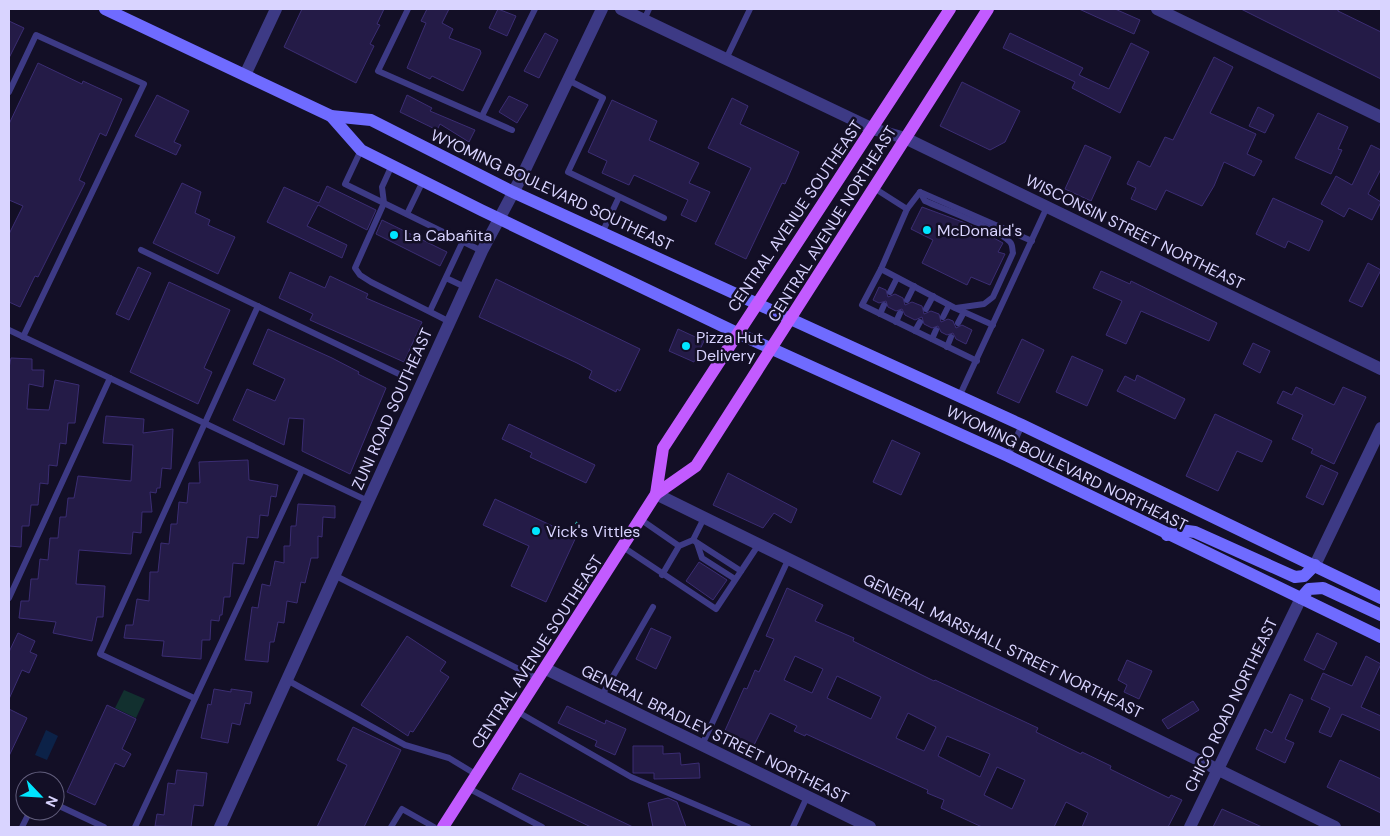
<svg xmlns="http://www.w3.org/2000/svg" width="1390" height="836" viewBox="0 0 1390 836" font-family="'DM Sans',sans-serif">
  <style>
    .green { fill: #12302f }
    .water { fill: #0c2248 }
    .building { fill: #241b47; stroke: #3b2d73; fill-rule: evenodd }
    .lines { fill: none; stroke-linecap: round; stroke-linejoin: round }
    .path { stroke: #2fb8b0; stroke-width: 2.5; stroke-dasharray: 2.5 4; stroke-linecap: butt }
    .service { stroke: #3d3a85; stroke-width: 6 }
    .minor { stroke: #3d3a85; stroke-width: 12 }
    .tertiary { stroke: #3d3a85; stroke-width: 12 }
    .secondary { stroke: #6f6bff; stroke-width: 12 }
    .primary { stroke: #c25bff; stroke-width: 12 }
    .poi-dot { fill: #00e5ff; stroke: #130f26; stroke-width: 2 }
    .labels { text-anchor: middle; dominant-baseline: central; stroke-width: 5; stroke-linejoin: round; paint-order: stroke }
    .street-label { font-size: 16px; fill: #d9d4ff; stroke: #130f26 }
    .poi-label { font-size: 16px; fill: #d9d4ff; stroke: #130f26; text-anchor: start }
  </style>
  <rect width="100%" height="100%" fill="#130f26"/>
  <polygon class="green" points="124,690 145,699 136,718 115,708"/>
  <polygon class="water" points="46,730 58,736 47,760 35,755"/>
  <g class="building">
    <polygon points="302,9 384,9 377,24 380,25 370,44 374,46 356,83 284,47"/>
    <polygon points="427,9 449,9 442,23 453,29 449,38 480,50 481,53 463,91 432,76 430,79 407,68 426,23 421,21"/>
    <polygon points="498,9 516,16 507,36 489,28"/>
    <polygon points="1079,9 1115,9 1140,20 1134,34"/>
    <polygon points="1241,9 1338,9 1338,11 1381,32 1381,79"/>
    <polygon points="9,21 24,28 9,58"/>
    <polygon points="545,33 558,40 539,78 524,71"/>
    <polygon points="1010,33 1083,68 1079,75 1109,89 1131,43 1149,52 1120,113 1072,88 1075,82 1003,48"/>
    <polygon points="1214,57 1233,67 1210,113 1256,134 1247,154 1262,161 1254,176 1224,162 1214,186 1202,206 1166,190 1156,210 1131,199 1136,188 1127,184 1138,161 1150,167 1165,137 1173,140"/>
    <polygon points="38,63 82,84 83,81 122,99 106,136 100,133 79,180 85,183 38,277 35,276 20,307 9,302 9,234 23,206 9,200 9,124"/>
    <polygon points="962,82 1020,111 1005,142 990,150 940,126"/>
    <polygon points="157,95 189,111 174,142 181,145 176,155 135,136"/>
    <polygon points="407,95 432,108 430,111 475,130 469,142 440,124 437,130 400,112"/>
    <polygon points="509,96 528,105 517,123 499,112"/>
    <polygon points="732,98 748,106 740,124 799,152 785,184 782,183 746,259 715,244 751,168 708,148"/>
    <polygon points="612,100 657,121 649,140 699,163 689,183 710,192 696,222 681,215 688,200 634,175 629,185 602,173 607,161 588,152"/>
    <polygon points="1258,107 1274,115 1265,133 1249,126"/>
    <polygon points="1318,113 1348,127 1338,149 1342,150 1331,174 1295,158"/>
    <polygon points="1085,145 1111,157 1091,201 1065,189"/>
    <polygon points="1371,145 1381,150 1381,169 1368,194 1381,202 1372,220 1349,208 1344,217 1321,204 1336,176 1352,185"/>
    <polygon points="182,183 201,192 195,213 210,220 208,225 235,237 218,274 153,243"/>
    <polygon points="327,186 376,210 367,230 318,205 307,226 347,245 342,258 267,222 284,187 319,203"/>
    <polygon points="1273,198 1323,221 1309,251 1288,241 1285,248 1256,234"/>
    <polygon points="922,207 968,224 1003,243 998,252 1005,254 990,285 971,277 967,285 922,263 933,240 911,229"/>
    <polygon points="382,220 447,252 440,266 376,234"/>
    <polygon points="1368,263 1381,270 1362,307 1349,301"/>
    <polygon points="138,267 151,273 129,320 116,314"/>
    <polygon points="1101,271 1130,284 1131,281 1217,323 1209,341 1141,311 1126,344 1106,335 1122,301 1093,288"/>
    <polygon points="290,272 325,288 330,276 368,294 366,298 422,322 404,362 310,320 313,314 279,298"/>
    <polygon points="496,279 640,349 620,391 617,389 616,392 589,378 592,371 577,363 479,317"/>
    <polygon points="169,282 230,310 204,368 212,372 198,404 130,372"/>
    <polygon points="879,287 886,290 888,297 895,294 903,298 905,305 912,302 922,306 924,314 931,311 939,314 941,322 948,319 953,321 956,328 962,325 972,330 966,344 956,339 953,333 947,335 941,332 938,326 932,328 924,324 922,317 915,320 905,315 902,309 896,311 888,307 886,301 879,303 873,300"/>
    <polygon points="268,329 332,358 359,372 358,374 386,388 350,474 302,451 304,419 289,418 284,445 233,420 247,389 275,401 285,379 253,364"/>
    <polygon points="678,329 704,341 694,362 669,351"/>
    <polygon points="1022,339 1044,350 1019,403 997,393"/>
    <polygon points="1253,343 1270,351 1260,373 1243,364"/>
    <polygon points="1072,356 1103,370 1087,406 1056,392"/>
    <polygon points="11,358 32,359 32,370 44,370 43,387 29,384 27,409 49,410 55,380 79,385 75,423 68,423 66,444 60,443 57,466 49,465 48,484 40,483 38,505 31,505 29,526 22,526 21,547 9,546 9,368"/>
    <polygon points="1137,375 1185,399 1175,419 1117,391 1125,376 1135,381"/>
    <polygon points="1296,387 1334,405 1343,387 1366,397 1334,464 1311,453 1313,449 1292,439 1303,415 1277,403 1283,391 1292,395"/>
    <polygon points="1215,414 1272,441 1262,462 1237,451 1218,491 1186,476"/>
    <polygon points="106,416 144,419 143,433 173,429 171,469 162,468 160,488 157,488 156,493 150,492 152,512 142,512 141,533 133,532 131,554 79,550 76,584 105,586 103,617 97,617 92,641 53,633 56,622 19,618 21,601 29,601 31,579 38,579 40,559 48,560 50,538 58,538 60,517 66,517 68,498 74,498 78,476 131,481 133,445 103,443"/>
    <polygon points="509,424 595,465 586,483 530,457 532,453 502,439"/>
    <polygon points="892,440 920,453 901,495 873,482"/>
    <polygon points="248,460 249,480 278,485 276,497 271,496 268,516 260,515 258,538 247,537 244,564 233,563 230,597 224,597 222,615 220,615 219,621 211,620 210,640 202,640 201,659 162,656 164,641 124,638 126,625 133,625 137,599 149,601 150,572 158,572 161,543 169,544 171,524 177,524 179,502 187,503 189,483 200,483 199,462"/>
    <polygon points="1321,465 1338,473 1323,505 1306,497"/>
    <polygon points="728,473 797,509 791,523 774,513 763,528 713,505"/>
    <polygon points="495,499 576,537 546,602 511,586 529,546 483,525"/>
    <polygon points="298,504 335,506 335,518 323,517 322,537 318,536 318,558 311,558 305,583 301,582 297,603 287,601 284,623 278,622 274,642 270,642 268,662 245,660 252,607 258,608 262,584 270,586 275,561 284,563 284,546 290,546 291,526 296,526"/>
    <polygon points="699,562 727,580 713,600 686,581"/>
    <path d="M787 588 823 605 815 621 854 638 853 641 934 681 935 680 1038 728 1036 732 1081 754 1082 752 1111 766 1110 769 1169 798 1171 795 1182 800 1168 827H1082L1088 813 1066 802 1054 827H982L941 808 944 800 927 793 928 790 806 734 805 736 794 731 797 726 770 713 752 749 723 735 744 688 747 689 755 670 759 672 774 639 766 636ZM795 656 823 669 812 693 784 680ZM837 676 881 697 871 719 827 698ZM908 713 936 727 924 751 896 738ZM947 736 990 754 980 777 938 756ZM997 767 1025 780 1012 809 984 795Z"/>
    <polygon points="651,628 671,637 656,669 636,659"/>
    <polygon points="18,633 35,641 30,652 37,655 29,673 22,670 9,699 9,652"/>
    <polygon points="1317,633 1337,643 1324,670 1304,660"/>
    <polygon points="407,636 446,662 440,671 449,677 413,732 410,731 408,736 361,705"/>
    <polygon points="1366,656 1381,664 1361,707 1381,716 1381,731 1342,714 1331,737 1319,732 1330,708 1311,699 1323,673 1352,686"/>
    <polygon points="1127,660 1152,671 1139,699 1124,692 1127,685 1118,680"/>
    <polygon points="214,689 231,692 231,689 252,692 250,704 245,703 240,725 232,723 228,743 201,738 208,704 211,705"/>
    <polygon points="1290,694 1303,700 1285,739 1294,743 1285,763 1256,749 1265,729 1272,733"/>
    <polygon points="1193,701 1199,710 1168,729 1162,720"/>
    <polygon points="107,705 136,719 122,749 131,754 124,767 115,763 95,805 67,792"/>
    <polygon points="567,706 605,724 606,720 626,729 615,755 595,746 597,741 558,723"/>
    <polygon points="9,709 27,718 9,756"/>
    <polygon points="353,727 401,750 364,827 317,827 347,765 337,760"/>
    <polygon points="633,746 663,746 663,754 680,753 681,765 699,763 700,778 654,779 654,773 633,773"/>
    <polygon points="1340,760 1381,779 1381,813 1327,787"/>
    <polygon points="177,770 207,773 203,806 194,805 191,827 155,826 157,814 164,815 168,783 175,784"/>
    <polygon points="520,773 633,827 591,827 512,789"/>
    <polygon points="668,798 677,802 686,827 653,827 648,803"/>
    <polygon points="1222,809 1262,827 1213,827"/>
  </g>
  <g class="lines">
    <polyline class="path" points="573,530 579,519"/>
    <g class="service">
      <polyline points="408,9 378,71 512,130"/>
      <polyline points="644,20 649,9"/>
      <polyline points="726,59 750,9"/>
      <polyline points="568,80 603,98 568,172 664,218"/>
      <polyline points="9,92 36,35 144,84 23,337"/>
      <polyline points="482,116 535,9"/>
      <polyline points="361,150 345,184 482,251"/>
      <polyline points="392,165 382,187 384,203 355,268 360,275 371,282 450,322"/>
      <polyline points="874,188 907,209 881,269 955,308 993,325"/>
      <path d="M920 192 925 201C945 210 996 228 1010 242 1013 245 1012 249 1013 253L993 297 984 304 956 308"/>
      <polyline points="907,209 920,192 1032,241"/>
      <polyline points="407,214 423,181"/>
      <polyline points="602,233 619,197"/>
      <polyline points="141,250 401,375"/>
      <polyline points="881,269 862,305 977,361"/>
      <polyline points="446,278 465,287"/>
      <polyline points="890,292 897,278"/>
      <polyline points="907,300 914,286"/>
      <polyline points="926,309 933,296"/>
      <polyline points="430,311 463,241"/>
      <polyline points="880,314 884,305"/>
      <polyline points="943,317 949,305"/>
      <polyline points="896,322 900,313"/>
      <polyline points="958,323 964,312"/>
      <polyline points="9,330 368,501"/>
      <polyline points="915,331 920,322"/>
      <polyline points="932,339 936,330"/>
      <polyline points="947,347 951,337"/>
      <polyline points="959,397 1047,207"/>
      <polyline points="1008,456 1022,425"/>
      <polyline points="640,519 679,546"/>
      <polyline points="693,540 704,518"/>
      <polyline points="697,543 702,558 735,579"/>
      <polyline points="623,547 716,609 759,544"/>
      <polyline points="334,575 538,679"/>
      <polyline points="662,575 679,546 693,540 741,571"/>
      <polyline points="9,598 110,378"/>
      <polyline points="287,680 405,745 449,758 477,775"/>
      <polyline points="601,697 653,607"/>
      <polyline points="194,698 100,654 258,306"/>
      <polyline points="518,712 631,777 748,827"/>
      <polyline points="702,745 789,558"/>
      <polyline points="468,788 542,827"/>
      <polyline points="55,804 104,827"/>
      <polyline points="22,827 30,811"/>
      <polyline points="135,827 302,470"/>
      <polyline points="391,827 402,809 434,827"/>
      <polyline points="793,827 807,797"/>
    </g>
    <g class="minor">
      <polyline points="621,9 873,129 905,138 1381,369"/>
      <polyline points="1157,9 1381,117"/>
      <polyline points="245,75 276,9"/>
      <polyline points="656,494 1335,827"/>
      <polyline points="1315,565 1381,428"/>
      <polyline points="546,669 870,827"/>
    </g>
    <g class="tertiary">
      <polyline points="220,827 482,251 522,176 602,9"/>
      <polyline points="1190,827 1301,598"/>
    </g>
    <g class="secondary">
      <polyline points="105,9 331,116 371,120 513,192 1022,425 1381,598"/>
      <polyline points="331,116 361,150 481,210 737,333 1008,456 1381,637"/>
      <polyline points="1167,535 1180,530 1195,532 1295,577 1304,576 1315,565"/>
      <polyline points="1301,598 1309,589 1323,588 1381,615"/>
    </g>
    <g class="primary">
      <polyline points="656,494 696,466 988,9"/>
      <polyline points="443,827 656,494 663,448 950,9"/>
    </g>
  </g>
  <g class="poi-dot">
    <circle cx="927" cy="230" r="5"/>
    <circle cx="394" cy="235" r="5"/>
    <circle cx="686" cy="346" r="5"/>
    <circle cx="536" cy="531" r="5"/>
  </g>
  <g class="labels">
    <g class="street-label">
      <text transform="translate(552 190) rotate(25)">WYOMING BOULEVARD SOUTHEAST</text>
      <text transform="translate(795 216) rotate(-56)">CENTRAL AVENUE SOUTHEAST</text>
      <text transform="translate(832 224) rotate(-58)">CENTRAL AVENUE NORTHEAST</text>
      <text transform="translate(1135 232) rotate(26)">WISCONSIN STREET NORTHEAST</text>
      <text transform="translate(392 409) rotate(-66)">ZUNI ROAD SOUTHEAST</text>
      <text transform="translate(1067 468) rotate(26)">WYOMING BOULEVARD NORTHEAST</text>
      <text transform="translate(1003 646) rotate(26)">GENERAL MARSHALL STREET NORTHEAST</text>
      <text transform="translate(537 652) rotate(-57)">CENTRAL AVENUE SOUTHEAST</text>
      <text transform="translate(1231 705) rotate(-64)">CHICO ROAD NORTHEAST</text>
      <text transform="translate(715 734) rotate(26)">GENERAL BRADLEY STREET NORTHEAST</text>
    </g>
    <g class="poi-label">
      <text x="937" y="230">McDonald's</text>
      <text x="404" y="235">La Cabañita</text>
      <text x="696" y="337">Pizza Hut<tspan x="696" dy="18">Delivery</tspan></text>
      <text x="546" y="531">Vick's Vittles</text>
    </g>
  </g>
  <rect width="1390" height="836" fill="none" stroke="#d9d4ff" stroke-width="20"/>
  <g transform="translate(40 796) rotate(115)"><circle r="24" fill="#130f26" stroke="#625e7d"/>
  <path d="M0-4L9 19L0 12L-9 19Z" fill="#00e5ff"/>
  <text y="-8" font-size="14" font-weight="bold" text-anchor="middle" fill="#d9d4ff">N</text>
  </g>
</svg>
